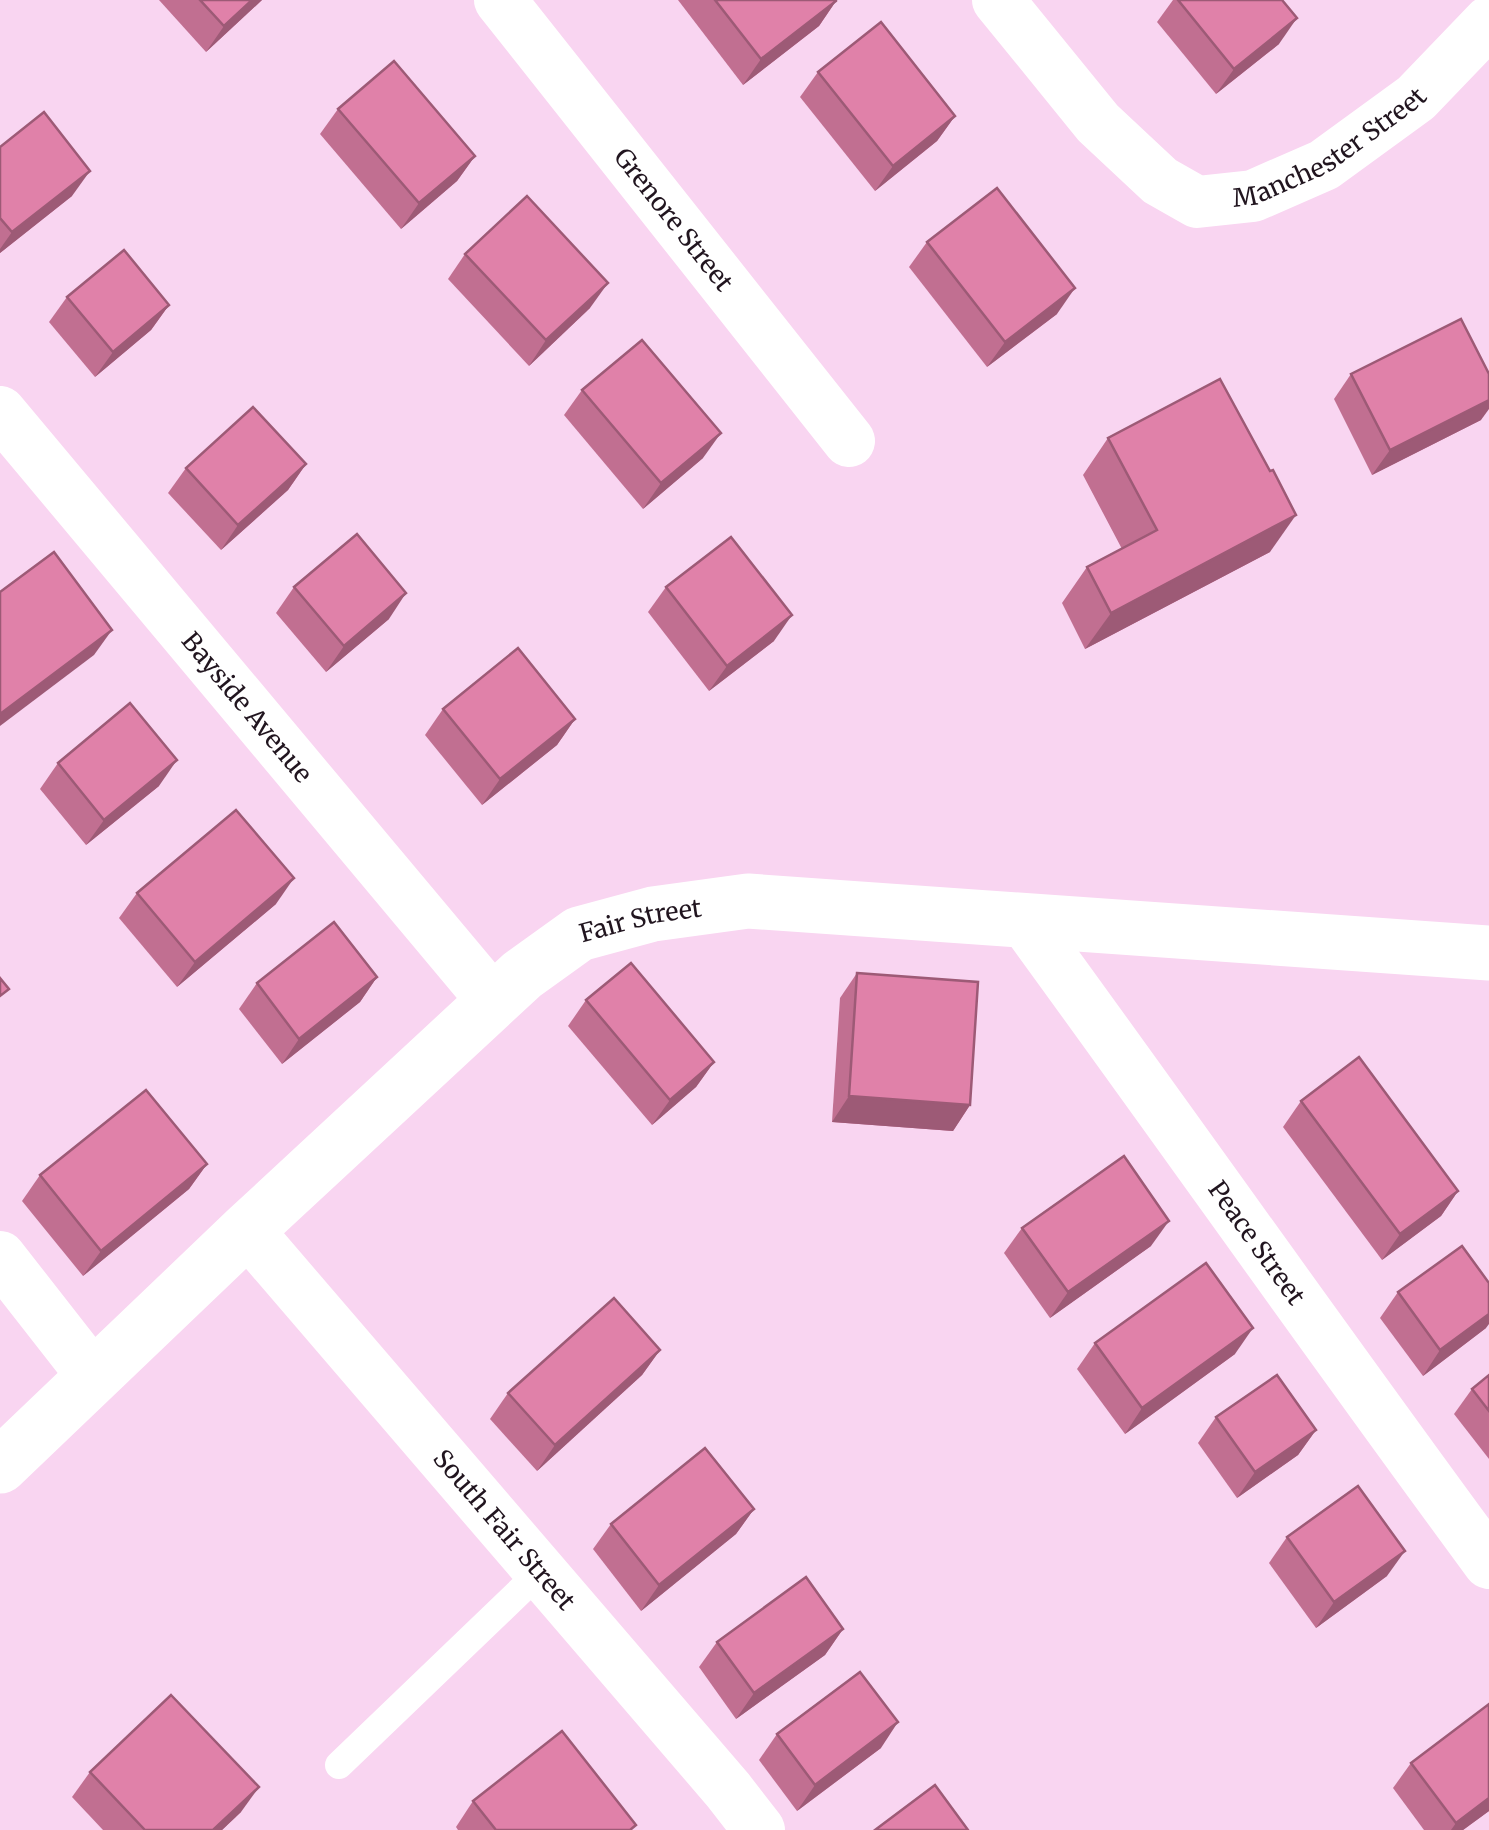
<svg xmlns="http://www.w3.org/2000/svg" width="1489" height="1830" viewBox="0 0 1489 1830" font-family="Merriweather,serif">
  <style>
    .lines { fill: none; stroke-linecap: round; stroke-linejoin: round }
    .service { stroke: #fff; stroke-width: 28 }
    .minor { stroke: #fff; stroke-width: 52 }
    .tertiary { stroke: #fff; stroke-width: 55 }
    .wall { fill: #c16f91 }
    .shaded-wall { fill: #9d5a76 }
    .building { fill: #e081a9; stroke: #9d5a76; stroke-width: 2.5 }
    .labels { text-anchor: middle; dominant-baseline: central; stroke-width: 10; stroke-linejoin: round; paint-order: stroke }
    .street-label { font-size: 25px; fill: #21151f; stroke: #fde8f8 }
  </style>
  <rect width="100%" height="100%" fill="#f9d5f1"/>
  <g class="lines">
    <polyline class="service" points="339,1765 540,1572"/>
    <g class="minor">
      <path id="s1" d="M500 0 849 441"/>
      <path id="s2" d="M998 0 1098 123 1160 181 1197 202 1253 196 1324 165 1416 98 1489 22"/>
      <path id="s3" d="M0 412 494 1002"/>
      <path id="s4" d="M1024 920C1180 1134 1332 1350 1489 1563"/>
      <path id="s5" d="M247 1230 728 1790 759 1830"/>
      <polyline points="0,1257 93,1376"/>
    </g>
    <path class="tertiary" id="s6" d="M0 1466 247 1230 522 975 579 934 653 914 748 901 1489 953"/>
  </g>
  <g class="wall">
    <polygon points="159,0 262,0 206,52"/>
    <polygon points="678,0 836,0 836,1 819,26 743,85"/>
    <polygon points="1173,0 1282,0 1279,44 1216,94 1157,22"/>
    <polygon points="818,72 955,116 937,141 875,191 800,97"/>
    <polygon points="338,109 475,156 457,181 401,229 320,134"/>
    <polygon points="0,147 72,196 0,253"/>
    <polygon points="927,242 1057,314 987,367 909,267"/>
    <polygon points="465,254 590,308 529,366 448,279"/>
    <polygon points="67,297 169,305 151,330 95,377 49,322"/>
    <polygon points="1351,374 1481,420 1372,475 1334,399"/>
    <polygon points="582,390 703,458 643,509 564,415"/>
    <polygon points="1108,438 1270,552 1085,649 1062,603 1087,567 1122,549 1083,475"/>
    <polygon points="306,464 288,490 221,550 168,493 186,468"/>
    <polygon points="294,587 389,619 326,672 276,613"/>
    <polygon points="666,587 774,641 709,691 648,612"/>
    <polygon points="443,709 575,719 557,745 482,805 425,735"/>
    <polygon points="58,763 159,786 86,845 40,789"/>
    <polygon points="137,893 276,904 177,987 119,918"/>
    <polygon points="857,973 970,1105 953,1131 832,1122 840,998"/>
    <polygon points="377,977 360,1002 282,1064 239,1009 257,983"/>
    <polygon points="586,1000 714,1062 696,1087 652,1125 568,1026"/>
    <polygon points="1301,1101 1458,1191 1441,1216 1382,1260 1283,1127"/>
    <polygon points="207,1164 189,1189 83,1276 22,1201 40,1175"/>
    <polygon points="1022,1228 1151,1246 1050,1318 1004,1253"/>
    <polygon points="1398,1292 1486,1328 1423,1376 1380,1318"/>
    <polygon points="1095,1343 1235,1354 1125,1434 1077,1369"/>
    <polygon points="660,1350 642,1375 537,1471 490,1419 508,1393"/>
    <polygon points="1489,1375 1489,1459 1454,1414 1472,1389"/>
    <polygon points="1216,1417 1316,1430 1298,1455 1237,1498 1198,1443"/>
    <polygon points="754,1509 736,1534 641,1611 593,1549 611,1524"/>
    <polygon points="1287,1537 1387,1576 1316,1628 1269,1563"/>
    <polygon points="843,1629 825,1655 736,1719 699,1667 717,1642"/>
    <polygon points="1489,1704 1489,1811 1463,1830 1424,1830 1393,1788 1411,1763"/>
    <polygon points="777,1734 881,1748 797,1811 759,1760"/>
    <polygon points="90,1772 241,1812 222,1830 103,1830 72,1797"/>
    <polygon points="473,1801 633,1830 458,1830 456,1827"/>
  </g>
  <g class="shaded-wall">
    <polygon points="252,0 262,0 206,52 224,26"/>
    <polygon points="836,1 819,26 743,85 761,59"/>
    <polygon points="1297,18 1279,44 1216,94 1234,69"/>
    <polygon points="955,116 937,141 875,191 893,166"/>
    <polygon points="475,156 457,181 401,229 419,203"/>
    <polygon points="90,171 72,196 0,253 0,249 12,232"/>
    <polygon points="608,283 590,308 529,366 546,340"/>
    <polygon points="1075,288 1057,314 987,367 1005,342"/>
    <polygon points="169,305 151,330 95,377 113,352"/>
    <polygon points="1489,400 1489,409 1481,420 1372,475 1390,450"/>
    <polygon points="721,433 703,458 643,509 661,483"/>
    <polygon points="306,464 288,490 221,550 238,525"/>
    <polygon points="1296,515 1270,552 1085,649 1111,613"/>
    <polygon points="406,593 389,619 326,672 344,646"/>
    <polygon points="792,615 774,641 709,691 727,666"/>
    <polygon points="112,630 94,655 0,726 0,714"/>
    <polygon points="575,719 557,745 482,805 500,779"/>
    <polygon points="177,760 159,786 86,845 104,820"/>
    <polygon points="294,878 276,904 177,987 195,962"/>
    <polygon points="377,977 360,1002 282,1064 299,1039"/>
    <polygon points="714,1062 696,1087 652,1125 670,1100"/>
    <polygon points="849,1096 970,1105 953,1131 832,1122"/>
    <polygon points="207,1164 189,1189 83,1276 101,1251"/>
    <polygon points="1458,1191 1441,1216 1382,1260 1400,1234"/>
    <polygon points="1169,1221 1151,1246 1050,1318 1068,1292"/>
    <polygon points="1489,1314 1489,1324 1486,1328 1423,1376 1440,1350"/>
    <polygon points="1253,1328 1235,1354 1125,1434 1142,1408"/>
    <polygon points="660,1350 642,1375 537,1471 555,1445"/>
    <polygon points="1316,1430 1298,1455 1237,1498 1255,1472"/>
    <polygon points="754,1509 736,1534 641,1611 659,1585"/>
    <polygon points="1405,1551 1387,1576 1316,1628 1334,1602"/>
    <polygon points="843,1629 825,1655 736,1719 754,1693"/>
    <polygon points="898,1722 881,1748 797,1811 815,1785"/>
    <polygon points="259,1787 241,1812 222,1830 213,1830"/>
    <polygon points="1489,1798 1489,1811 1463,1830 1451,1830 1456,1823"/>
  </g>
  <g class="building">
    <polygon points="200,0 252,0 224,26"/>
    <polygon points="715,0 836,0 836,1 761,59"/>
    <polygon points="1178,0 1282,0 1297,18 1234,69"/>
    <polygon points="881,22 955,116 893,166 818,72"/>
    <polygon points="394,61 475,156 419,203 338,109"/>
    <polygon points="44,112 90,171 12,232 0,218 0,147"/>
    <polygon points="997,188 1075,288 1005,342 927,242"/>
    <polygon points="527,196 608,283 546,340 465,254"/>
    <polygon points="124,250 169,305 113,352 67,297"/>
    <polygon points="1461,319 1489,374 1489,400 1390,450 1351,374"/>
    <polygon points="642,340 721,433 661,483 582,390"/>
    <polygon points="1220,379 1270,471 1273,470 1296,515 1111,613 1087,567 1157,530 1108,438"/>
    <polygon points="253,407 306,464 238,525 186,468"/>
    <polygon points="357,534 406,593 344,646 294,587"/>
    <polygon points="731,537 792,615 727,666 666,587"/>
    <polygon points="54,552 112,630 0,714 0,592"/>
    <polygon points="518,648 575,719 500,779 443,709"/>
    <polygon points="130,703 177,760 104,820 58,763"/>
    <polygon points="236,810 294,878 195,962 137,893"/>
    <polygon points="334,922 377,977 299,1039 257,983"/>
    <polygon points="631,963 714,1062 670,1100 586,1000"/>
    <polygon points="857,973 978,982 970,1105 849,1096"/>
    <polygon points="0,978 9,989 0,996"/>
    <polygon points="1359,1057 1458,1191 1400,1234 1301,1101"/>
    <polygon points="146,1090 207,1164 101,1251 40,1175"/>
    <polygon points="1124,1156 1169,1221 1068,1292 1022,1228"/>
    <polygon points="1462,1246 1489,1283 1489,1314 1440,1350 1398,1292"/>
    <polygon points="1206,1263 1253,1328 1142,1408 1095,1343"/>
    <polygon points="614,1298 660,1350 555,1445 508,1393"/>
    <polygon points="1277,1375 1316,1430 1255,1472 1216,1417"/>
    <polygon points="1489,1375 1489,1411 1472,1389"/>
    <polygon points="705,1448 754,1509 659,1585 611,1524"/>
    <polygon points="1358,1486 1405,1551 1334,1602 1287,1537"/>
    <polygon points="806,1577 843,1629 754,1693 717,1642"/>
    <polygon points="860,1672 898,1722 815,1785 777,1734"/>
    <polygon points="171,1695 259,1787 213,1830 145,1830 90,1772"/>
    <polygon points="1489,1704 1489,1798 1456,1823 1411,1763"/>
    <polygon points="562,1731 636,1825 630,1830 496,1830 473,1801"/>
    <polygon points="935,1785 968,1830 875,1830"/>
  </g>
  <g class="labels">
    <g class="street-label">
      <text stroke="none"><textPath href="#s2" startOffset="432">Manchester Street</textPath></text>
      <text stroke="none"><textPath href="#s1" startOffset="280">Grenore Street</textPath></text>
      <text stroke="none"><textPath href="#s3" startOffset="385">Bayside Avenue</textPath></text>
      <text stroke="none"><textPath href="#s6" startOffset="850">Fair Street</textPath></text>
      <text stroke="none"><textPath href="#s4" startOffset="398">Peace Street</textPath></text>
      <text stroke="none"><textPath href="#s5" startOffset="395">South Fair Street</textPath></text>
    </g>
  </g>
</svg>
